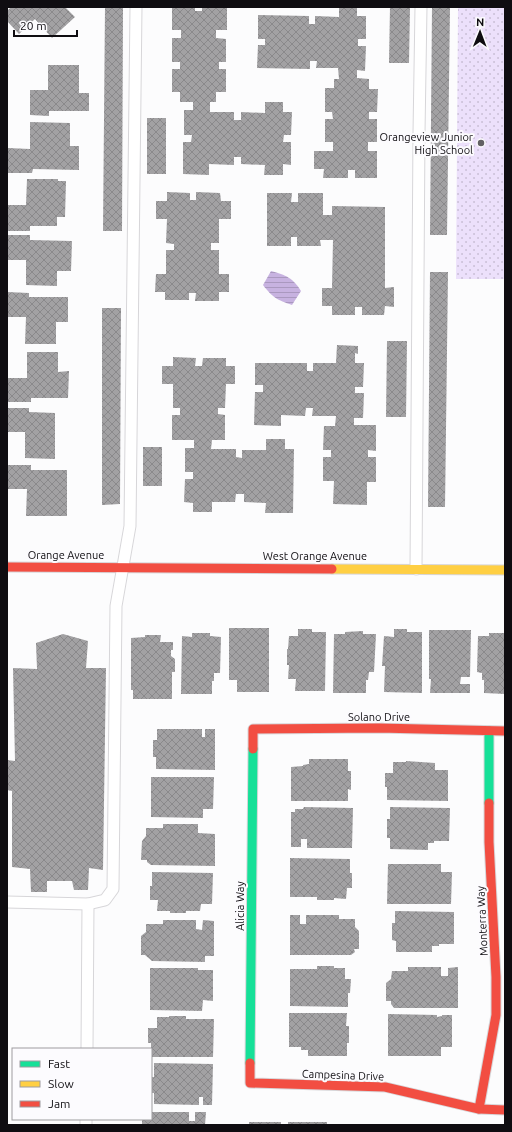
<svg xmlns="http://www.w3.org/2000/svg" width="512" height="1132" viewBox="0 0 512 1132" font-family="Ubuntu,sans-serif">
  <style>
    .park { fill: url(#park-dots) }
    .water { fill: url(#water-rules) }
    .building { fill: url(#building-cross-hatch) }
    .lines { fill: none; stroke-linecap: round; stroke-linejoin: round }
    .lane-casing { stroke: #d7d6d9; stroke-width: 13 }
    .fast-casing { stroke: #d7d6d9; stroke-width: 11 }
    .slow-casing { stroke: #d7d6d9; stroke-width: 11 }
    .jam-casing { stroke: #d7d6d9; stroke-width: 11 }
    .lane { stroke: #fff; stroke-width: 11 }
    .fast { stroke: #16e098; stroke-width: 9 }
    .slow { stroke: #ffcf43; stroke-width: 9 }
    .jam { stroke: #f24e42; stroke-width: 9 }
    .poi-dot { fill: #626164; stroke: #fcfbfe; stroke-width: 1.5 }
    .labels { text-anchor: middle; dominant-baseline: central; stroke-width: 4; stroke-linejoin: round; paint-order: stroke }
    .poi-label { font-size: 11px; fill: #0f0d11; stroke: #fcfbfe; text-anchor: end }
    .street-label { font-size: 11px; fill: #0f0d11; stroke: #fcfbfe }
  </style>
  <defs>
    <pattern id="park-dots" width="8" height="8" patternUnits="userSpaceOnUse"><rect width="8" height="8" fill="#ece0fb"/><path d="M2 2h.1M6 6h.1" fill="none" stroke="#c9bfd6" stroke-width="1.8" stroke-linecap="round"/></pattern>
    <pattern id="water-rules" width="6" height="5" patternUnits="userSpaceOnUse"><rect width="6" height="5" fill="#c7b2e0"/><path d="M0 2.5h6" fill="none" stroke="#aa98bf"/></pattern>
    <pattern id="building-cross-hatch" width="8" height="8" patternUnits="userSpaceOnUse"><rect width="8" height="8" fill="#a2a1a3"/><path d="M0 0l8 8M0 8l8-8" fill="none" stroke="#8a898b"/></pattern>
  </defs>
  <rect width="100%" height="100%" fill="#fcfcfd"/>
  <polygon class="park" points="458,7 505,7 505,279 456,279"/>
  <path class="water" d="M271 271C286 275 293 278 301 291L292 305C277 300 272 297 263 285Z"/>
  <g class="building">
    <polygon points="11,7 65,7 75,17 52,38 35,19 19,34 7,21 7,11"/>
    <polygon points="105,7 123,7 122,231 103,231"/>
    <polygon points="172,7 195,7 195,11 202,11 202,7 227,7 227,30 216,30 216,38 226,39 226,62 219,62 219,69 226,69 226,92 216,92 216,102 210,102 210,112 234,112 234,120 241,120 241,112 265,113 265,102 283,102 283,112 292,112 291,135 284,135 283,142 291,142 291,165 283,164 283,175 264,175 265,165 241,164 241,157 234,157 234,165 209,164 209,175 183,174 183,142 191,142 192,135 184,135 184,110 193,110 193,102 180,102 180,92 172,92 172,69 180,69 180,62 172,62 172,38 181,38 181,30 172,30"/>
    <polygon points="339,7 357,7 357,16 366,16 366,39 358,39 358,46 366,46 365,71 357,70 357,78 369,79 369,89 378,89 377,112 369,112 369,119 377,119 377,142 368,142 368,151 377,151 377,178 355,178 355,170 348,170 348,178 323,178 324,169 314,169 314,151 333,151 333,142 325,142 325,119 333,119 332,112 325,112 325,88 334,88 334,79 339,79 338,68 316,68 317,61 310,61 310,69 257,68 258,45 265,45 265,39 258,39 258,15 309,16 309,24 315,24 315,16 339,17"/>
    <polygon points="390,7 410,7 409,63 389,63"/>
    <polygon points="432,7 450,7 447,235 430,235"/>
    <polygon points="48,65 79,65 79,93 89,93 89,111 49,111 49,116 30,115 30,90 48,90"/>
    <rect x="147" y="118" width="19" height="56"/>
    <polygon points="30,122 70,123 70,146 79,146 79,170 33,169 32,173 8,173 8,148 30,149"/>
    <polygon points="27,179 58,179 58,181 66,181 65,217 57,217 57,226 30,226 30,231 8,231 8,205 26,205"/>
    <polygon points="167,192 190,193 190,200 196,200 196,192 220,193 221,201 231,201 231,219 219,219 219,243 211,243 211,250 219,250 219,274 229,274 229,292 219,292 219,301 195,301 196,293 189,293 189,300 165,300 165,292 155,292 156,274 166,274 166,250 174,250 174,244 166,243 167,219 156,219 156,201 167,201"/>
    <polygon points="267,193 292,193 291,202 298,202 298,193 323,193 323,215 332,215 332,206 385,207 385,288 394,287 394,307 385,306 384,315 362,315 362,307 355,307 355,315 332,315 332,306 322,306 322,288 332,288 333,240 320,240 321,246 297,246 297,237 291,237 291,246 267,246"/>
    <polygon points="8,235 30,235 30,240 72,241 71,271 57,271 57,286 26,285 26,260 8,260"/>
    <polygon points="430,272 448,272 445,507 428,507"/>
    <polygon points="7,292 29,293 29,297 68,297 68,322 56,322 56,344 25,344 26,317 7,317"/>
    <polygon points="102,308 121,308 120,504 102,505"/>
    <polygon points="387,341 407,341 406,417 386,417"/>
    <polygon points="337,345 358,346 358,354 355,353 355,363 364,363 363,387 355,387 355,393 364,393 363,418 354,418 354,425 376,425 376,451 368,450 368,457 376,457 376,482 367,482 367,505 333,504 334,481 323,481 323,457 331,457 331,450 323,450 324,426 335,426 336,416 312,416 313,408 306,408 305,416 281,415 281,426 254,425 255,392 263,392 263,385 255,385 255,363 307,363 307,371 313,371 313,363 336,363"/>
    <polygon points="27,352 58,352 58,372 69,371 68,398 31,398 31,402 7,402 7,378 27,378"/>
    <polygon points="173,357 196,358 195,366 202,366 203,358 226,358 226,366 235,366 235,384 226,384 225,408 218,408 218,414 225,415 225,440 212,440 211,449 236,449 236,457 242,458 242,450 266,450 266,439 285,439 285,449 294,449 293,513 265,513 266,503 244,502 244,494 236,494 235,502 212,502 212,512 193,512 193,503 184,502 185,479 193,479 193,472 185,472 185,448 194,448 194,440 172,440 172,415 180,415 180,408 173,408 173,384 162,384 162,366 173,366"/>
    <polygon points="7,408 29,408 29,412 55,413 55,459 25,458 25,432 7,432"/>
    <rect x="143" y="447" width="19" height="39"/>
    <polygon points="7,465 31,465 31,470 67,470 67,516 26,516 27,489 7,489"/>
    <polygon points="229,628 269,628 269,692 237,692 237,680 229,680"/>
    <polygon points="298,629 312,629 312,632 326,632 325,691 295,691 296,679 288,679 289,665 287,665 287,649 288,649 289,636 298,636"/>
    <polygon points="394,629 407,629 407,632 422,632 422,693 384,692 385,666 382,666 384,636 394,637"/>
    <polygon points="429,630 471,630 470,677 461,677 460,684 470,684 470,693 430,693 431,679 429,679"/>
    <polygon points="363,631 363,634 376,634 374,672 369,672 368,680 366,680 366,693 333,693 334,634 345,634 345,632"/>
    <polygon points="192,633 210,633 210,636 221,637 220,673 214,673 214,681 212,681 212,694 181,694 182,636 192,637"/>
    <polygon points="489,633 505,633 505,694 484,693 484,680 482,680 482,673 477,672 478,636 489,636"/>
    <polygon points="63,634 88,641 86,668 106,668 103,870 89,868 88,890 74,890 72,881 47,881 47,892 31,892 30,869 12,867 12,791 7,790 7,760 15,761 13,668 37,669 36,643"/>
    <polygon points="145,635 161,635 160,642 173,642 173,650 171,650 171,656 175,659 175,672 172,672 172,699 133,699 133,690 131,690 131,638 145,637"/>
    <polygon points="157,729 202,729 202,737 205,737 205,729 215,729 215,770 156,769 156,757 153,757 153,740 157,740"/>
    <polygon points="309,759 348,759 348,771 351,771 351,790 348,789 348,801 291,801 291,767 303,766 303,765 309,764"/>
    <polygon points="406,761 435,763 435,770 448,770 448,801 387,800 387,787 385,787 385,773 393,773 393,762 406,762"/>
    <polygon points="151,777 214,777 213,809 203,809 203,818 151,817"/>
    <polygon points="304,807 353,808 352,848 307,848 307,839 301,839 301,847 291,847 291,812 295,812 295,809 303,809"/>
    <polygon points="390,807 450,808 449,841 434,841 434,843 428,843 428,850 390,849 390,838 387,838 387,819 390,819"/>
    <polygon points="163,824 198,824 198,833 215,834 215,866 151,865 147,862 147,860 141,860 142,841 146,836 146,828 163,828"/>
    <polygon points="290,858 350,859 350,873 352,873 352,888 347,888 346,899 334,898 334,900 317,900 317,897 290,897"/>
    <polygon points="388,864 441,864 441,872 452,872 451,904 387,904"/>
    <polygon points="152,872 213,873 212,904 201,904 200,911 186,911 186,913 170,913 170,911 157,911 158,900 150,900 150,886 152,886"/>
    <polygon points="395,911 454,912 454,944 439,944 439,946 432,946 432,952 396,952 396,941 392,940 392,923 395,923"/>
    <polygon points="290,915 300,915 300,924 306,924 306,915 339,915 339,919 355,919 355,927 359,931 359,949 354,949 355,952 351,955 290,955"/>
    <polygon points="163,920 196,920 196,929 202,930 203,920 214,921 214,956 205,956 205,962 152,961 145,955 141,955 141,936 146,932 146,924 163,924"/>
    <polygon points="317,966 334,966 334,968 345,968 345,979 351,979 350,993 348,993 348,1007 290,1006 290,969 317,969"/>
    <polygon points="408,967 441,967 441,976 448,976 448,968 458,967 458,1008 394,1008 391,1004 391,1001 386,1001 386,983 391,979 392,971 408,971"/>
    <polygon points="150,968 198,968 198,970 213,970 213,1001 203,1000 202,1011 150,1010"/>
    <polygon points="289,1013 347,1013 346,1026 349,1026 349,1043 347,1043 347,1056 308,1056 308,1050 301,1050 301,1047 289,1047"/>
    <polygon points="388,1014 437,1015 437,1017 442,1016 442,1015 452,1015 452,1047 441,1047 441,1056 388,1056"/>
    <polygon points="169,1016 186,1016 186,1019 214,1019 213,1057 151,1057 151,1043 148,1043 148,1028 157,1028 157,1017 169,1017"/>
    <polygon points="154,1063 213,1064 212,1105 203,1105 203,1097 199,1097 199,1105 154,1104 154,1093 151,1093 151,1077 154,1077"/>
    <polygon points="151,1112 189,1112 189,1121 195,1121 195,1112 206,1112 205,1125 142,1125 142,1119 151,1119"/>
    <rect x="249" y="1122" width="32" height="3"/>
    <rect x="288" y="1122" width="39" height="3"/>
  </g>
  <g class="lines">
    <g class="lane-casing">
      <g id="lane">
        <polyline points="416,569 419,133 421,7"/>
        <polyline points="7,902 88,904 105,900 113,889 116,606 130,526 136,7"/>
        <polyline points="87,1049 88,904"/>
        <polyline points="86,1125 86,1119"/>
      </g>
    </g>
    <g class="fast-casing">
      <g id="fast">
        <polyline points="489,731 489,803"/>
        <polyline points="250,1063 253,749"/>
      </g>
    </g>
    <g class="slow-casing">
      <polyline id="slow" points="332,569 505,570"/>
    </g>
    <g class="jam-casing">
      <g id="jam">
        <polyline points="7,567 332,569"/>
        <polyline points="253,749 253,729 379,728 505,731"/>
        <polyline points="250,1063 250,1083 385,1087 479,1109 505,1110"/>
        <polyline points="479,1109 496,1015 496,977 489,842 489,803"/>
      </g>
    </g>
    <use href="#lane" class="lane"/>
    <use href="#fast" class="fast"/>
    <use href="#slow" class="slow"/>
    <use href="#jam" class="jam"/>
  </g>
  <circle class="poi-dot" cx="481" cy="143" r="4"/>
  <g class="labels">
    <g class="poi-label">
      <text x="473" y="137">Orangeview Junior<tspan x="473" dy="13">High School</tspan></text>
    </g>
    <g class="street-label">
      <text x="66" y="555">Orange Avenue</text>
      <text x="315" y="556">West Orange Avenue</text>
      <text x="379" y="717">Solano Drive</text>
      <text transform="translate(240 906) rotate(-90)">Alicia Way</text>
      <text transform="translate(482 921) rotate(-93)">Monterra Way</text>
      <text transform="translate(343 1075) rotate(2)">Campesina Drive</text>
    </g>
  </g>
  <rect width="512" height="1132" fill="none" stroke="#0f0d11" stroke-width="16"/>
  <rect x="12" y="1048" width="140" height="72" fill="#fcfbfe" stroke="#9d9c9f"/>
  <rect x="20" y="1061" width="20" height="6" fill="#16e098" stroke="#9d9c9f"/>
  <text x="48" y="1068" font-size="12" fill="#0f0d11">Fast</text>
  <rect x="20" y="1081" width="20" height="6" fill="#ffcf43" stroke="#9d9c9f"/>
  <text x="48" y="1088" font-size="12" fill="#0f0d11">Slow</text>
  <rect x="20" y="1101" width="20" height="6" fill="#f24e42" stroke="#9d9c9f"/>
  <text x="48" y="1108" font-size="12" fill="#0f0d11">Jam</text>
  <g transform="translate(480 32) rotate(1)" stroke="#fcfbfe" stroke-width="3" paint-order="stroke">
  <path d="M0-3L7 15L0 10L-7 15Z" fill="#0f0d11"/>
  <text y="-6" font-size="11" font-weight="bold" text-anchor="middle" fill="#0f0d11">N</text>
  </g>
  <path d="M14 30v6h63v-6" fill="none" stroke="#0f0d11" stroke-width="2"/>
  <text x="20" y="30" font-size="12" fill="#0f0d11" stroke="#fcfbfe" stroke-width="3" paint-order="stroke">20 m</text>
</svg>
